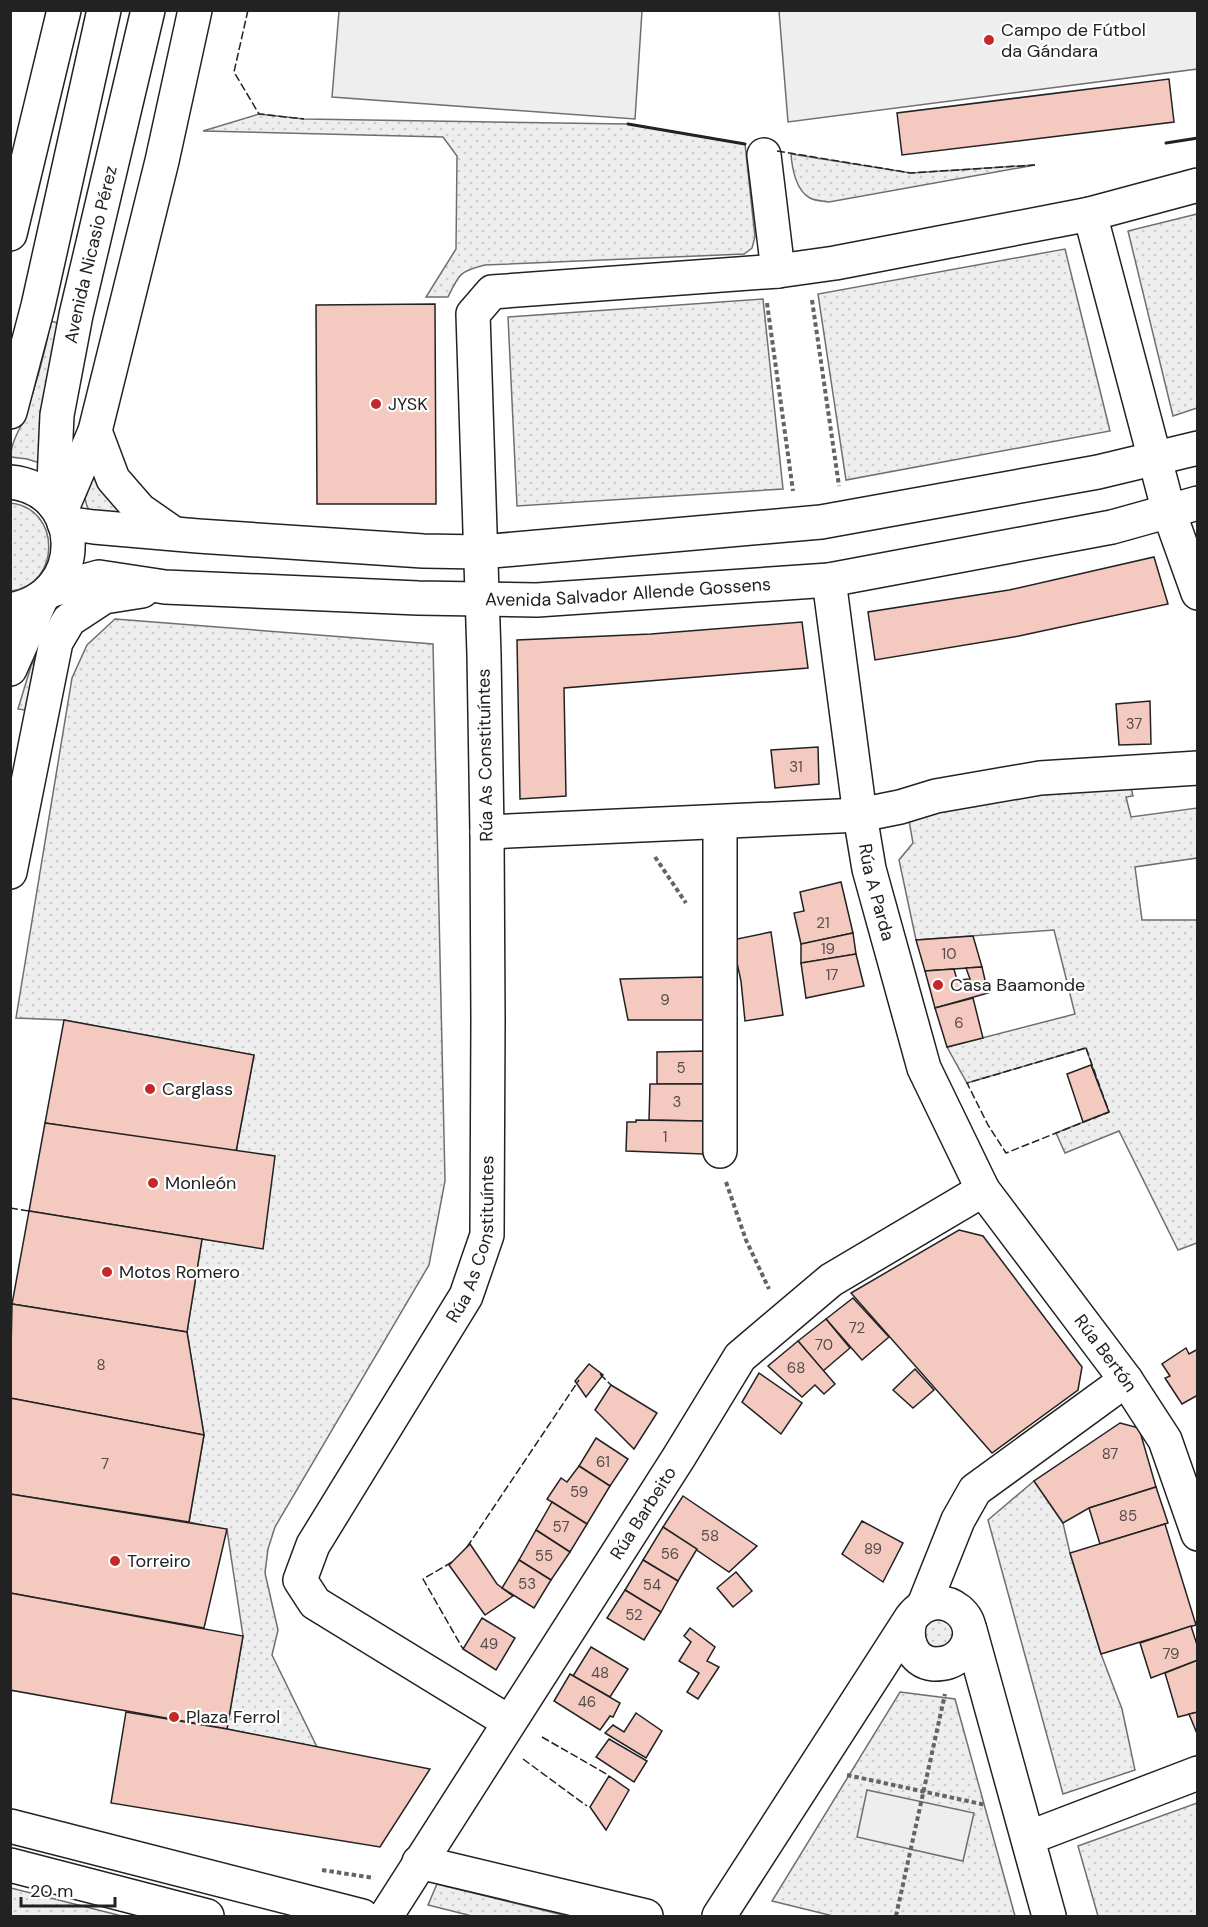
<svg xmlns="http://www.w3.org/2000/svg" width="1208" height="1927" viewBox="0 0 1208 1927" font-family="'DM Sans',sans-serif">
  <style>
    .grass { fill: url(#grass-dots); stroke: #6f6f6f; stroke-width: 1.5 }
    .park { fill: #eee; stroke: #6f6f6f; stroke-width: 1.5 }
    .building { fill: #f3c9c0; stroke: #222; stroke-width: 1.5 }
    .lines { fill: none; stroke-linecap: round; stroke-linejoin: round }
    .minor-casing { stroke: #222; stroke-width: 36 }
    .highway-casing { stroke: #222; stroke-width: 36 }
    .path { stroke: #646464; stroke-width: 4; stroke-dasharray: 4.5 3; stroke-linecap: butt }
    .minor { stroke: #fff; stroke-width: 33 }
    .highway { stroke: #fff; stroke-width: 33 }
    .fence { stroke: #222; stroke-width: 1.5; stroke-dasharray: 8 3; stroke-linecap: butt }
    .wall { stroke: #222; stroke-width: 3 }
    .poi-dot { fill: #c62828; stroke: #fff; stroke-width: 2 }
    .labels { text-anchor: middle; dominant-baseline: central; stroke-width: 4.5; stroke-linejoin: round; paint-order: stroke }
    .number-label { font-size: 15px; fill: #564c4a }
    .poi-label { font-size: 18px; fill: #222; stroke: #fff; text-anchor: start }
    .street-label { font-size: 18px; fill: #222; stroke: #fff }
  </style>
  <defs>
    <pattern id="grass-dots" width="8" height="8" patternUnits="userSpaceOnUse" patternTransform="scale(1.5)"><rect width="8" height="8" fill="#eee"/><path d="M2 2h.1M6 6h.1" fill="none" stroke="#ccc" stroke-width="1.8" stroke-linecap="round"/></pattern>
  </defs>
  <rect width="100%" height="100%" fill="#fff"/>
  <g class="grass">
    <path d="M259 114 304 119 628 124 745 144 755 237 752 248 744 254 485 265C460 271 459 274 448 297H426L456 249 457 156 443 137 203 131Z"/>
    <path d="M791 154 911 173 1035 165 829 202C824 201 815 201 810 198 796 191 792 168 791 154Z"/>
    <polygon points="1197,214 1197,408 1173,416 1128,231"/>
    <polygon points="1065,249 1110,431 846,480 818,294"/>
    <polygon points="763,299 783,489 517,506 508,317"/>
    <path d="M51 321 64 325 40 463 27 459 11 457C10 442 22 427 26 413 37 382 45 352 51 321Z"/>
    <path d="M89 460 134 515 90 512C80 497 87 477 89 460Z"/>
    <path d="M10 503C62 508 61 585 11 591Z"/>
    <polygon points="115,619 433,644 445,1181 429,1265 275,1527 268,1549 265,1573 278,1630 272,1655 317,1747 227,1729 243,1636 227,1530 189,1522 204,1435 187,1332 202,1239 263,1248 274,1156 236,1152 254,1055 64,1020 16,1018 72,678 87,645"/>
    <polygon points="43,645 30,711 18,709 31,666"/>
    <polygon points="1130,784 1133,796 1126,797 1131,817 1197,808 1197,858 1135,867 1142,920 1197,920 1197,1243 1178,1250 1119,1131 1065,1153 1056,1133 1108,1112 1086,1048 967,1083 947,1047 1075,1014 1054,930 916,940 899,860 913,843 908,815 1035,786"/>
    <polygon points="1034,1481 1063,1523 1070,1553 1101,1654 1122,1709 1135,1770 1063,1794 988,1520"/>
    <polygon points="931,1608 962,1635 931,1655 914,1624"/>
    <polygon points="900,1692 955,1699 1015,1916 833,1916 772,1901"/>
    <polygon points="1197,1803 1197,1916 1098,1916 1078,1846"/>
    <polygon points="437,1884 567,1916 472,1916 428,1905"/>
    <polygon points="10,1888 11,1888 122,1916 11,1916"/>
  </g>
  <g class="park">
    <polygon points="339,11 642,11 635,119 332,97"/>
    <polygon points="779,11 1197,11 1197,69 788,122"/>
    <polygon points="867,1790 974,1813 963,1861 857,1837"/>
  </g>
  <g class="building">
    <polygon points="1169,79 1174,122 902,155 897,113"/>
    <polygon points="435,304 436,504 317,504 316,305"/>
    <polygon points="1154,557 1168,604 1019,636 875,660 868,612 1009,590"/>
    <polygon points="802,622 808,668 564,688 566,796 520,799 517,640 651,634"/>
    <polygon points="1150,701 1151,744 1119,745 1116,704"/>
    <polygon points="818,747 819,784 775,788 771,750"/>
    <polygon points="841,882 853,933 801,944 794,913 804,911 800,892"/>
    <polygon points="771,932 783,1015 745,1021 741,981 732,940"/>
    <polygon points="853,933 856,954 801,963 801,944"/>
    <polygon points="973,936 982,967 925,971 916,940"/>
    <polygon points="856,954 864,986 806,998 801,963"/>
    <polygon points="982,967 988,993 935,1008 925,971 954,969 957,980 970,979 966,968"/>
    <polygon points="705,977 706,1020 628,1020 620,979"/>
    <polygon points="973,998 983,1038 947,1047 935,1008"/>
    <polygon points="64,1020 254,1055 236,1152 45,1123"/>
    <polygon points="704,1051 704,1084 657,1084 657,1052"/>
    <polygon points="1091,1065 1109,1112 1083,1122 1067,1074"/>
    <polygon points="650,1084 704,1084 703,1121 649,1120"/>
    <polygon points="636,1120 703,1121 703,1154 626,1151 627,1122 636,1122"/>
    <polygon points="45,1123 275,1156 263,1249 29,1211"/>
    <polygon points="29,1211 202,1239 187,1332 12,1304"/>
    <polygon points="959,1230 983,1236 1082,1367 1078,1390 992,1453 851,1293"/>
    <polygon points="853,1298 889,1337 862,1360 826,1319"/>
    <polygon points="12,1304 187,1332 204,1435 10,1398"/>
    <polygon points="826,1319 850,1348 823,1371 798,1341"/>
    <polygon points="798,1341 835,1384 824,1394 815,1385 802,1397 768,1366"/>
    <polygon points="1186,1348 1189,1354 1198,1349 1198,1395 1182,1404 1165,1378 1170,1376 1162,1364"/>
    <polygon points="589,1364 603,1375 586,1397 575,1381"/>
    <polygon points="915,1369 934,1390 913,1408 893,1390"/>
    <polygon points="759,1373 802,1403 781,1434 742,1402"/>
    <polygon points="611,1385 657,1413 634,1449 595,1410"/>
    <polygon points="10,1398 204,1435 189,1522 10,1494"/>
    <polygon points="1120,1423 1139,1428 1156,1487 1089,1508 1063,1523 1034,1481"/>
    <polygon points="596,1438 628,1459 610,1486 579,1466"/>
    <polygon points="579,1466 610,1486 587,1524 547,1499 561,1478 567,1482"/>
    <polygon points="1156,1487 1168,1523 1100,1544 1089,1508"/>
    <polygon points="10,1494 227,1529 204,1628 10,1593"/>
    <polygon points="683,1496 757,1546 729,1572 663,1527"/>
    <polygon points="552,1502 587,1524 570,1552 536,1530"/>
    <polygon points="862,1521 903,1543 883,1582 842,1554"/>
    <polygon points="1165,1524 1196,1625 1101,1654 1070,1553"/>
    <polygon points="663,1527 697,1549 678,1581 643,1560"/>
    <polygon points="536,1530 570,1552 551,1580 519,1560"/>
    <polygon points="470,1544 497,1584 513,1596 485,1615 449,1565"/>
    <polygon points="519,1560 551,1580 534,1608 502,1588"/>
    <polygon points="643,1560 678,1581 661,1612 625,1590"/>
    <polygon points="736,1572 752,1591 733,1607 717,1588"/>
    <polygon points="625,1590 661,1612 644,1640 607,1618"/>
    <polygon points="10,1593 243,1636 227,1729 10,1690"/>
    <polygon points="482,1618 515,1638 496,1670 463,1649"/>
    <polygon points="1191,1626 1198,1648 1198,1660 1151,1678 1140,1643"/>
    <polygon points="690,1628 715,1647 707,1661 719,1667 698,1699 687,1692 699,1673 679,1661 691,1642 684,1636"/>
    <polygon points="591,1647 628,1669 610,1697 573,1676"/>
    <polygon points="1198,1660 1198,1712 1178,1717 1165,1673"/>
    <polygon points="570,1674 620,1703 613,1717 610,1716 600,1730 554,1701"/>
    <polygon points="126,1712 227,1729 430,1769 380,1847 111,1803"/>
    <polygon points="1198,1712 1198,1736 1189,1714"/>
    <polygon points="636,1713 662,1731 646,1758 605,1733 613,1725 624,1732"/>
    <polygon points="609,1739 647,1761 634,1782 596,1757"/>
    <polygon points="609,1776 629,1790 606,1830 590,1807"/>
  </g>
  <g class="lines">
    <g class="minor-casing">
      <g id="minor">
        <polyline points="764,155 778,271"/>
        <polyline points="1090,214 1169,512 1198,593"/>
        <polyline points="10,234 64,10"/>
        <polyline points="95,431 113,479 140,510 173,533"/>
        <polyline points="60,513 95,431 162,161 195,10"/>
        <polyline points="64,523 94,527 198,536 423,551 481,552 821,522 1098,472 1198,448"/>
        <path id="s1" d="M829 580 860 815 869 869 924 1068 983 1190 1126 1380 1165 1440 1198 1534"/>
        <path id="s2" d="M52 590 99 577 165 587 418 598 537 600 829 580 1112 527 1198 503"/>
        <polyline points="720,822 720,1151"/>
        <polyline points="487,832 860,815 900,807 936,796 1040,778 1198,768"/>
        <polyline points="10,872 56,642 69,620 104,597 142,591"/>
        <polyline points="924,1605 958,1520 975,1490 1126,1380"/>
        <polyline points="970,1630 1049,1916"/>
        <path id="s3" d="M509 1722 315 1603 300 1580 313 1545 466 1296 487 1235 488 1020 487 832 484 655 473 314 492 292 778 271 835 263 1090 214 1198 185"/>
        <polyline points="1028,1838 1198,1773"/>
        <polyline points="419,1862 646,1916"/>
        <path id="s4" d="M386 1916 679 1457 740 1357 831 1280 983 1190"/>
        <path d="M719 1916 911 1618C940 1579 991 1623 960 1655 952 1662 945 1664 934 1664 911 1662 904 1637 911 1618"/>
      </g>
    </g>
    <g class="highway-casing">
      <g id="highway">
        <polyline points="10,412 38,306 104,10"/>
        <path d="M10 482C85 489 90 596 10 610"/>
        <path id="s5" d="M53 503 57 415 76 315 148 10"/>
        <polyline points="10,669 41,599"/>
        <polyline points="10,1826 362,1916"/>
        <polyline points="10,1865 207,1916"/>
      </g>
    </g>
    <g class="path">
      <polyline points="812,300 839,486"/>
      <polyline points="767,303 793,491"/>
      <polyline points="655,857 686,903"/>
      <polyline points="726,1182 746,1240 769,1289"/>
      <polyline points="847,1775 986,1805"/>
      <polyline points="322,1870 374,1878"/>
      <polyline points="896,1916 945,1694"/>
    </g>
    <use href="#minor" class="minor"/>
    <use href="#highway" class="highway"/>
    <g class="fence">
      <polyline points="248,10 234,72 259,114 304,119"/>
      <polyline points="777,151 911,173 1035,165"/>
      <polygon points="1086,1048 1109,1112 1006,1153 988,1125 967,1083"/>
      <polyline points="10,1208 29,1211"/>
      <polyline points="600,1374 611,1385"/>
      <polyline points="467,1547 579,1380"/>
      <polyline points="452,1562 423,1579 463,1649"/>
      <polyline points="542,1737 608,1775"/>
      <polyline points="523,1759 587,1806"/>
    </g>
    <g class="wall">
      <polyline points="628,124 745,144"/>
      <polyline points="1166,143 1198,138"/>
    </g>
  </g>
  <g class="poi-dot">
    <circle cx="989" cy="40" r="6"/>
    <circle cx="376" cy="404" r="6"/>
    <circle cx="938" cy="985" r="6"/>
    <circle cx="150" cy="1089" r="6"/>
    <circle cx="153" cy="1183" r="6"/>
    <circle cx="107" cy="1272" r="6"/>
    <circle cx="115" cy="1561" r="6"/>
    <circle cx="174" cy="1717" r="6"/>
  </g>
  <g class="labels">
    <g class="number-label">
      <text x="1134" y="724">37</text>
      <text x="796" y="767">31</text>
      <text x="823" y="923">21</text>
      <text x="828" y="949">19</text>
      <text x="949" y="954">10</text>
      <text x="832" y="975">17</text>
      <text x="665" y="1000">9</text>
      <text x="959" y="1023">6</text>
      <text x="681" y="1068">5</text>
      <text x="677" y="1102">3</text>
      <text x="665" y="1137">1</text>
      <text x="857" y="1328">72</text>
      <text x="824" y="1345">70</text>
      <text x="101" y="1365">8</text>
      <text x="796" y="1368">68</text>
      <text x="1110" y="1454">87</text>
      <text x="603" y="1462">61</text>
      <text x="105" y="1464">7</text>
      <text x="579" y="1492">59</text>
      <text x="1128" y="1516">85</text>
      <text x="561" y="1527">57</text>
      <text x="710" y="1536">58</text>
      <text x="873" y="1549">89</text>
      <text x="670" y="1554">56</text>
      <text x="544" y="1556">55</text>
      <text x="527" y="1584">53</text>
      <text x="652" y="1585">54</text>
      <text x="634" y="1615">52</text>
      <text x="489" y="1644">49</text>
      <text x="1171" y="1654">79</text>
      <text x="600" y="1673">48</text>
      <text x="587" y="1702">46</text>
    </g>
    <g class="poi-label">
      <text x="1001" y="30">Campo de Fútbol<tspan x="1001" dy="21">da Gándara</tspan></text>
      <text x="388" y="404">JYSK</text>
      <text x="950" y="985">Casa Baamonde</text>
      <text x="162" y="1089">Carglass</text>
      <text x="165" y="1183">Monleón</text>
      <text x="119" y="1272">Motos Romero</text>
      <text x="127" y="1561">Torreiro</text>
      <text x="186" y="1717">Plaza Ferrol</text>
    </g>
    <g class="street-label">
      <text stroke="none"><textPath href="#s5" startOffset="252">Avenida Nicasio Pérez</textPath></text>
      <text stroke="none"><textPath href="#s2" startOffset="579">Avenida Salvador Allende Gossens</textPath></text>
      <text transform="translate(485 755) rotate(-91)">Rúa As Constituíntes</text>
      <text stroke="none"><textPath href="#s1" startOffset="316">Rúa A Parda</textPath></text>
      <text stroke="none"><textPath href="#s3" startOffset="642">Rúa As Constituíntes</textPath></text>
      <text stroke="none"><textPath href="#s1" startOffset="838">Rúa Bertón</textPath></text>
      <text stroke="none"><textPath href="#s4" startOffset="478">Rúa Barbeito</textPath></text>
    </g>
  </g>
  <rect width="1208" height="1927" fill="none" stroke="#222222" stroke-width="24"/>
  <path d="M21 1897v9h94v-9" fill="none" stroke="#222222" stroke-width="3"/>
  <text x="30" y="1897" font-size="18" fill="#222222" stroke="#ffffff" stroke-width="4.5" paint-order="stroke">20 m</text>
</svg>
